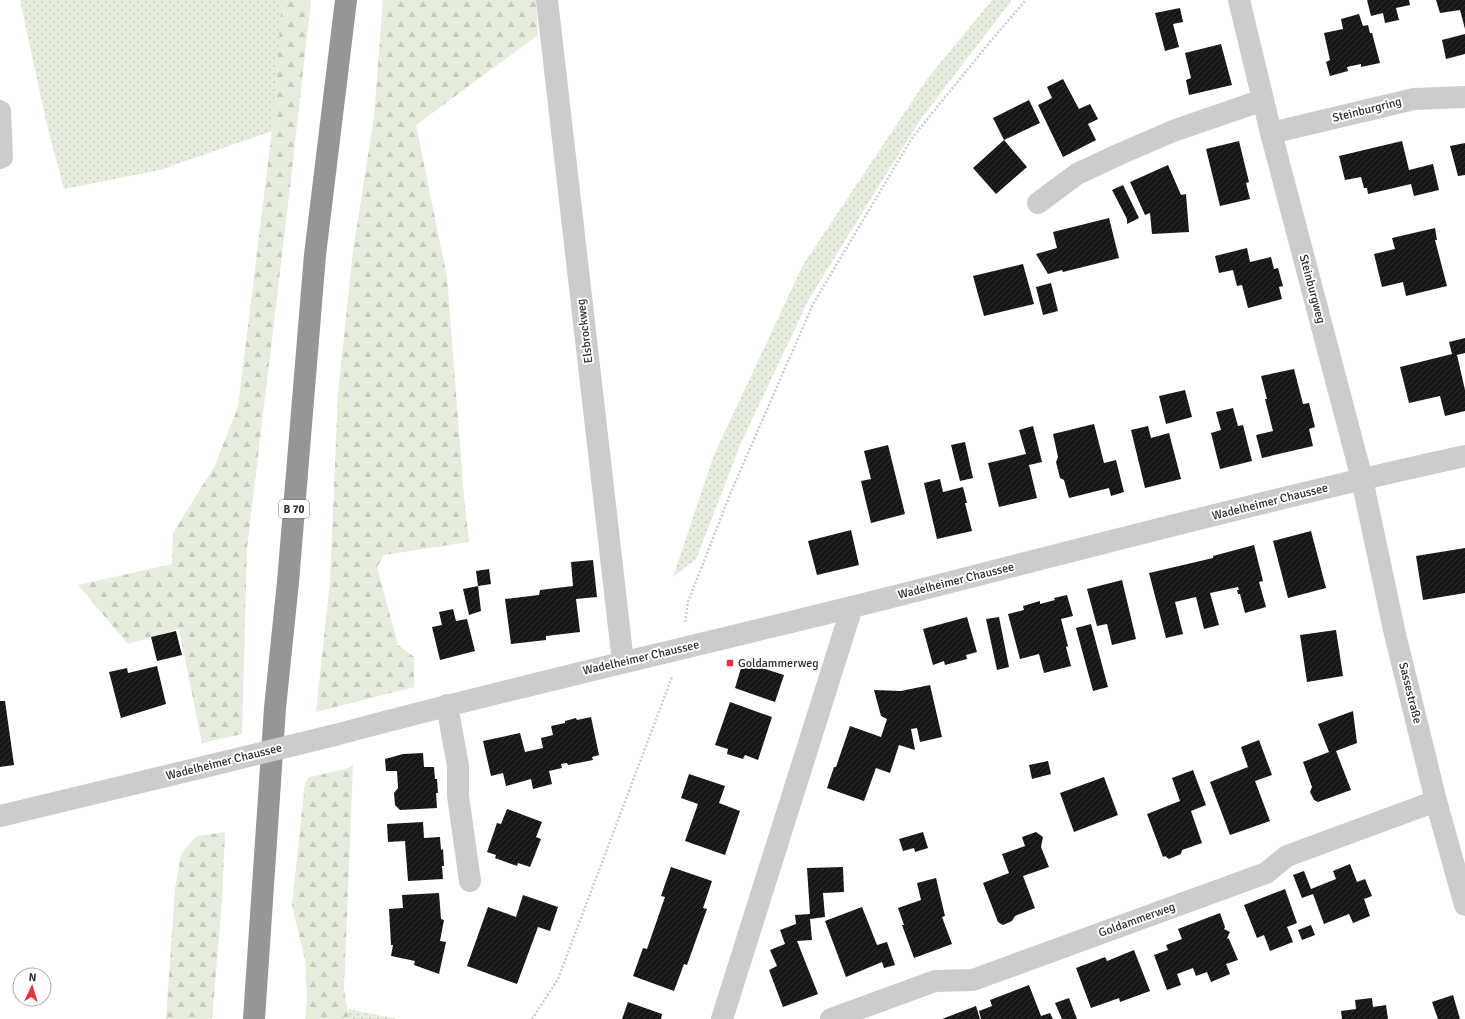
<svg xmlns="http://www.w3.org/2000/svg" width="1465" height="1019" viewBox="0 0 1465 1019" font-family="Signika,sans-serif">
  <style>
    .grass { fill: url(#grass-dots) }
    .forest { fill: url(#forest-firs) }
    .building { fill: url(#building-hatch) }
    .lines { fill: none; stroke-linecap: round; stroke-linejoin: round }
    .path { stroke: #ccc; stroke-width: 2.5; stroke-dasharray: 2 2; stroke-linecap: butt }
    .minor { stroke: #ccc; stroke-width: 22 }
    .highway { stroke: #969696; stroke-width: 22 }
    .minor-bridge { stroke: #ccc; stroke-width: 22 }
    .poi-dot { fill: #e7313a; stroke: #fff; stroke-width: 1.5 }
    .labels { text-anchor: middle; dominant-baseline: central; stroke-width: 4; stroke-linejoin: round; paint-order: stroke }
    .shield { fill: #fff; stroke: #6d6d6d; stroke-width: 1 }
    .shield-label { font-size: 11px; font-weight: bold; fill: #2f2f2f }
    .street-label { font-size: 12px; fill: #2f2f2f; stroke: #fff }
    .poi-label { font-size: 12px; fill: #2f2f2f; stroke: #fff; text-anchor: start }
  </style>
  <defs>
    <pattern id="grass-dots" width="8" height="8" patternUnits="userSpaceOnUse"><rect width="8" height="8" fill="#e5eddd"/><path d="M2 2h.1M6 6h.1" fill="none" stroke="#c5ccbe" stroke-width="1.8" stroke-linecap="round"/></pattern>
    <pattern id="forest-firs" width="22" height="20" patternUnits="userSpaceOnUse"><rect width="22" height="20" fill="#e5eddd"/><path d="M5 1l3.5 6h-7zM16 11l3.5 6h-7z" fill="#c5ccbe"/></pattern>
    <pattern id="building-hatch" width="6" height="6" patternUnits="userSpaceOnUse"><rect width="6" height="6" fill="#161616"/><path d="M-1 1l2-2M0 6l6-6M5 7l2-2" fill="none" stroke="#303030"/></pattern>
  </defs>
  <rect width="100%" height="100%" fill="#fff"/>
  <g class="grass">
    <polygon points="20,0 290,0 272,131 160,170 64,189 46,121"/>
    <polygon points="992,0 1012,0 923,116 888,171 809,299 741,443 696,559 673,577 714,455 803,265 927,79"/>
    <polygon points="348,1009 397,1019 349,1019"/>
  </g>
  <g class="forest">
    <polygon points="282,0 311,0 290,188 247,548 242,734 202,743 179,629 128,644 78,585 172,564 173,533 214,467 238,407 272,131"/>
    <polygon points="383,0 536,0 538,35 416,125 447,277 464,497 469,542 384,555 377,567 398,645 414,657 414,687 316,712 330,582 338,393 353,251 374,117"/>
    <polygon points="353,765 344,989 349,1019 305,1019 307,998 305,960 292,905 305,783 309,777 346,769"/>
    <polygon points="225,832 222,901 212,1019 166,1019 175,889 181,854 197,836"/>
  </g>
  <g class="building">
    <polygon points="1367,0 1409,0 1410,5 1396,8 1399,20 1385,23 1383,13 1371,16"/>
    <polygon points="1436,0 1465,0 1465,29 1460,10 1440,13"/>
    <polygon points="1180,8 1183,22 1173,24 1179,47 1165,51 1155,13"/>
    <polygon points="1359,14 1363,26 1368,25 1370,33 1372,33 1380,63 1361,67 1361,64 1347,67 1348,71 1330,76 1326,62 1330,60 1324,33 1343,29 1341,19"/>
    <polygon points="1465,34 1465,54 1446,59 1442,40"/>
    <polygon points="1221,44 1232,85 1189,95 1186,80 1191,78 1185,53"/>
    <polygon points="1063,79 1079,109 1090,104 1098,119 1088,124 1096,140 1063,157 1038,105 1052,98 1047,87"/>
    <polygon points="1029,100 1040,123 1004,140 993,118"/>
    <polygon points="1004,140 1027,167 996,194 973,168"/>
    <polygon points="1239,141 1249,182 1246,183 1250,199 1220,206 1206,149"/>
    <polygon points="1402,141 1409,170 1433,164 1439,190 1414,196 1411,184 1368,194 1367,188 1364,188 1361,177 1345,180 1339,156"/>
    <polygon points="1465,143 1465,175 1458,176 1450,146"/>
    <polygon points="1168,165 1181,195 1186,194 1189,232 1152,234 1150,213 1145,215 1130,182"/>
    <polygon points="1123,185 1139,218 1127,224 1127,219 1112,190"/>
    <polygon points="1109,218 1119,258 1063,272 1062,270 1048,274 1036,254 1057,248 1053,232"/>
    <polygon points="1435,228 1437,240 1435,240 1447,286 1406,296 1403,282 1382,287 1374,254 1395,249 1392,238"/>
    <polygon points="1247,248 1250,262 1271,257 1274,269 1278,268 1283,286 1279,287 1282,299 1248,308 1242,285 1237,286 1233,270 1219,273 1215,256"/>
    <polygon points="1023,264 1034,304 984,316 973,276"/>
    <polygon points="1051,283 1058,311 1043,315 1036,287"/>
    <polygon points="1465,338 1465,353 1457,355 1465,390 1465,411 1445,416 1440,396 1409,403 1400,367 1452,354 1449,342"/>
    <polygon points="1294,369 1303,404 1309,403 1315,427 1309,429 1313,446 1262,458 1256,435 1273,431 1265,399 1267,399 1261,376"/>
    <polygon points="1185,390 1192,417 1166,424 1159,396"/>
    <polygon points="1233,408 1238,426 1243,425 1252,461 1220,469 1211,433 1221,430 1216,412"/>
    <polygon points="1094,424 1104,463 1116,460 1124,492 1111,496 1109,488 1069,498 1064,480 1060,478 1056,462 1058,457 1053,434"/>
    <polygon points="1033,426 1042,462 1029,465 1037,498 999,507 988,463 1026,454 1019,430"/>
    <polygon points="1148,426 1151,438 1169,433 1181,479 1145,488 1131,430"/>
    <polygon points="965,442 973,478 960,481 951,445"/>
    <polygon points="888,445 905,514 871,523 861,481 871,479 864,451"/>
    <polygon points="940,479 943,492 963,487 967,503 965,503 972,531 937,539 924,483"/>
    <polygon points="851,530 859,565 817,575 808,541"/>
    <polygon points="1311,531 1326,588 1288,598 1273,541"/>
    <polygon points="1254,545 1263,581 1259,582 1266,607 1245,613 1240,594 1238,594 1237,590 1239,590 1238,587 1210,593 1219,625 1204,629 1196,597 1175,602 1183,634 1166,638 1149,573 1213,558 1213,556"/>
    <polygon points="1465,548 1465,593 1423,600 1416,556"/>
    <polygon points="593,560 597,597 576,599 580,632 546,636 546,640 511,644 505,599 539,595 540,590 573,586 571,562"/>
    <polygon points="489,569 491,584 478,586 476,571"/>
    <polygon points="1122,580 1136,639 1112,645 1107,624 1097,626 1087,589"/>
    <polygon points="478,586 481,611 469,615 463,589"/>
    <polygon points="1067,595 1073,616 1061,619 1068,646 1066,647 1071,666 1044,673 1039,654 1020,659 1008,614 1024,610 1023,606 1040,601 1040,604 1055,600 1054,598"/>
    <polygon points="453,609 456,621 467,619 475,651 440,660 432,627 442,625 439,612"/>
    <polygon points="967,617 977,652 966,655 967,659 945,665 944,661 933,665 923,629"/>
    <polygon points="999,617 1009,667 997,670 986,619"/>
    <polygon points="1091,624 1108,687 1093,691 1076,628"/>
    <polygon points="1336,630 1343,676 1307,682 1300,635"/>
    <polygon points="176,631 182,655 157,661 151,637"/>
    <polygon points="157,666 166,704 121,718 109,672 127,668 128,673"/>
    <polygon points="756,666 784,675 775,702 735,688 741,668"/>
    <polygon points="930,685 942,737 920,742 917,728 911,729 915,750 899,745 890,773 876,768 864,801 827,788 834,767 836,767 850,726 881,737 887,719 881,716 874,690 901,691"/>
    <polygon points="0,701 5,701 14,765 0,767"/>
    <polygon points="730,702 772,717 758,760 745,755 743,759 727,754 728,749 715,745"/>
    <polygon points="1353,711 1357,743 1336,751 1351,790 1318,802 1314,800 1310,792 1312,787 1303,762 1329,752 1318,724"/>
    <polygon points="591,717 599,755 592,757 593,760 568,765 567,763 561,764 562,768 549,771 552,784 533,789 531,779 506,786 503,773 491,776 483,741 520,733 525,752 543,748 541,738 553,735 551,726 565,723 565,721 576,718 577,720"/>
    <polygon points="1259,740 1272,775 1255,781 1270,821 1230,835 1210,782 1248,767 1241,747"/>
    <polygon points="423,753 424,767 434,767 435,779 437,779 438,793 436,793 437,808 400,810 395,805 394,793 398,788 397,771 386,771 385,759 403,754"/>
    <polygon points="1048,761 1051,774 1032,779 1029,765"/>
    <polygon points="1193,770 1206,805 1191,811 1202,843 1182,850 1181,854 1169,859 1165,856 1163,857 1147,814 1180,801 1172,778"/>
    <polygon points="689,774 725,786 719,803 740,811 725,855 685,841 698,804 681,798"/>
    <polygon points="1104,777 1118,815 1074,832 1060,793"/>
    <polygon points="507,809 542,822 536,837 541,839 530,867 518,863 517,866 495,858 496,855 487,852 497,823 501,824"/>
    <polygon points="423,822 424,838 440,837 441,850 443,849 444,866 442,866 443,879 408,881 405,841 388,842 387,824"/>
    <polygon points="923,832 928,848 915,852 914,848 903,851 899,839"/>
    <polygon points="1036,832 1043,837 1041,847 1049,867 1023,876 1035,908 1015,916 1012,921 1003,925 998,922 983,883 1009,873 1002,854 1025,846 1022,837"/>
    <polygon points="1350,864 1357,882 1365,879 1372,896 1364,899 1370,916 1353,923 1349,914 1324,924 1313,894 1302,898 1293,875 1304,871 1311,889 1336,879 1333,871"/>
    <polygon points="671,867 712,881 703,908 707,909 687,965 684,964 674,991 633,976 643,948 647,949 665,897 661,896"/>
    <polygon points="843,867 844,892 823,893 825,917 810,919 812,940 797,941 818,994 783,1007 769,970 777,966 770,950 785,944 780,930 796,924 795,915 810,914 807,868"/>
    <polygon points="936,878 945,916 942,917 952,944 914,958 902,925 904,925 898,908 921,900 917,883"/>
    <polygon points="1285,889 1297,923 1287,927 1293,942 1270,951 1264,935 1257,938 1244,905"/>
    <polygon points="439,893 441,919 444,920 440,941 446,942 439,974 414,965 415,961 391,956 393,945 391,945 389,909 403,908 402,895"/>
    <polygon points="523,895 558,907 550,931 538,927 517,984 467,966 488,907 516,917"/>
    <polygon points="862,907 877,945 887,942 895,965 884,968 882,962 846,977 825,921"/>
    <polygon points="1220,913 1225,927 1224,929 1230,932 1227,938 1229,939 1238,960 1226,964 1230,974 1211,982 1207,972 1196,976 1193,968 1177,974 1181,985 1167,990 1154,955 1168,950 1166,945 1182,939 1178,929"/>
    <polygon points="1311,925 1315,935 1302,940 1298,930"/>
    <polygon points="1134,950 1150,991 1120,1002 1119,998 1091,1008 1076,968 1105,957 1107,961"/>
    <polygon points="1029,985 1041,1016 1050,1013 1053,1019 981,1019 979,1011 992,1006 990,1000"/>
    <polygon points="1453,995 1460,1019 1438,1019 1432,1002"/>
    <polygon points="1069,998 1077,1019 1062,1019 1055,1003"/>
    <polygon points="1372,998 1373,1007 1386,1005 1388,1019 1342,1019 1341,1011 1356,1009 1355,1000"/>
    <polygon points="628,1002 662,1014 661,1019 622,1019"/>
    <polygon points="976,1006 980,1019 942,1019"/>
  </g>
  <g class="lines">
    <g class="path">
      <polyline points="685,622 688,602 731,492 813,304 912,138 994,37 1026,0"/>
      <polyline points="532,1019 558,979 672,677"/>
    </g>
    <g class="minor">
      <polyline points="547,0 623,662"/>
      <polyline points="1239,0 1271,133 1362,479 1394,630 1436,801 1465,905"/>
      <polyline points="0,111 2,157 0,158"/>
      <polyline points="1271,133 1414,99 1465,97"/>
      <polyline points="1038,203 1077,174 1122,153 1173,131 1263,100"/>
      <polyline points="447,705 458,766 458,796 470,881"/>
      <path d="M335 735C506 689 679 650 852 607 1056 556 1259 501 1465 456"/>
      <polyline points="0,816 212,765"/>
      <polyline points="722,1019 852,607"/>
      <polyline points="831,1019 935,981 973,980 1266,873 1287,856 1436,801"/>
    </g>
    <polyline class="highway" points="254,1019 275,708 288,582 315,255 346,0"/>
    <polyline class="minor-bridge" points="212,765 335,735"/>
  </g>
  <rect class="poi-dot" x="726" y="659" width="8" height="8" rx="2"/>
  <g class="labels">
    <rect class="shield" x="279" y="500" width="30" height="18" rx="3"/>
    <g class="shield-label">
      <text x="294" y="509">B 70</text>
    </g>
    <g class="street-label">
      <text transform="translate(1367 110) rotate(-14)">Steinburgring</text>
      <text transform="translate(1312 289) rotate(75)">Steinburgweg</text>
      <text transform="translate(585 331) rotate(-97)">Elsbrockweg</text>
      <text transform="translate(1270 502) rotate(-14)">Wadelheimer Chaussee</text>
      <text transform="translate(956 581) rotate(-14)">Wadelheimer Chaussee</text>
      <text transform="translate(641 658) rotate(-13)">Wadelheimer Chaussee</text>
      <text transform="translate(1410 693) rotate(76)">Sassestraße</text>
      <text transform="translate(224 762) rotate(-14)">Wadelheimer Chaussee</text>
      <text transform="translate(1137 920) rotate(-20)">Goldammerweg</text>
    </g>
    <g class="poi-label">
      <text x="738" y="663">Goldammerweg</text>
    </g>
  </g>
  <g transform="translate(32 987) rotate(4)"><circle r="19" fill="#ffffff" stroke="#acacac"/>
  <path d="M0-3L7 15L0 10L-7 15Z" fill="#e7313a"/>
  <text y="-6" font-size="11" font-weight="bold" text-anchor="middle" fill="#2f2f2f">N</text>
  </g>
</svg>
